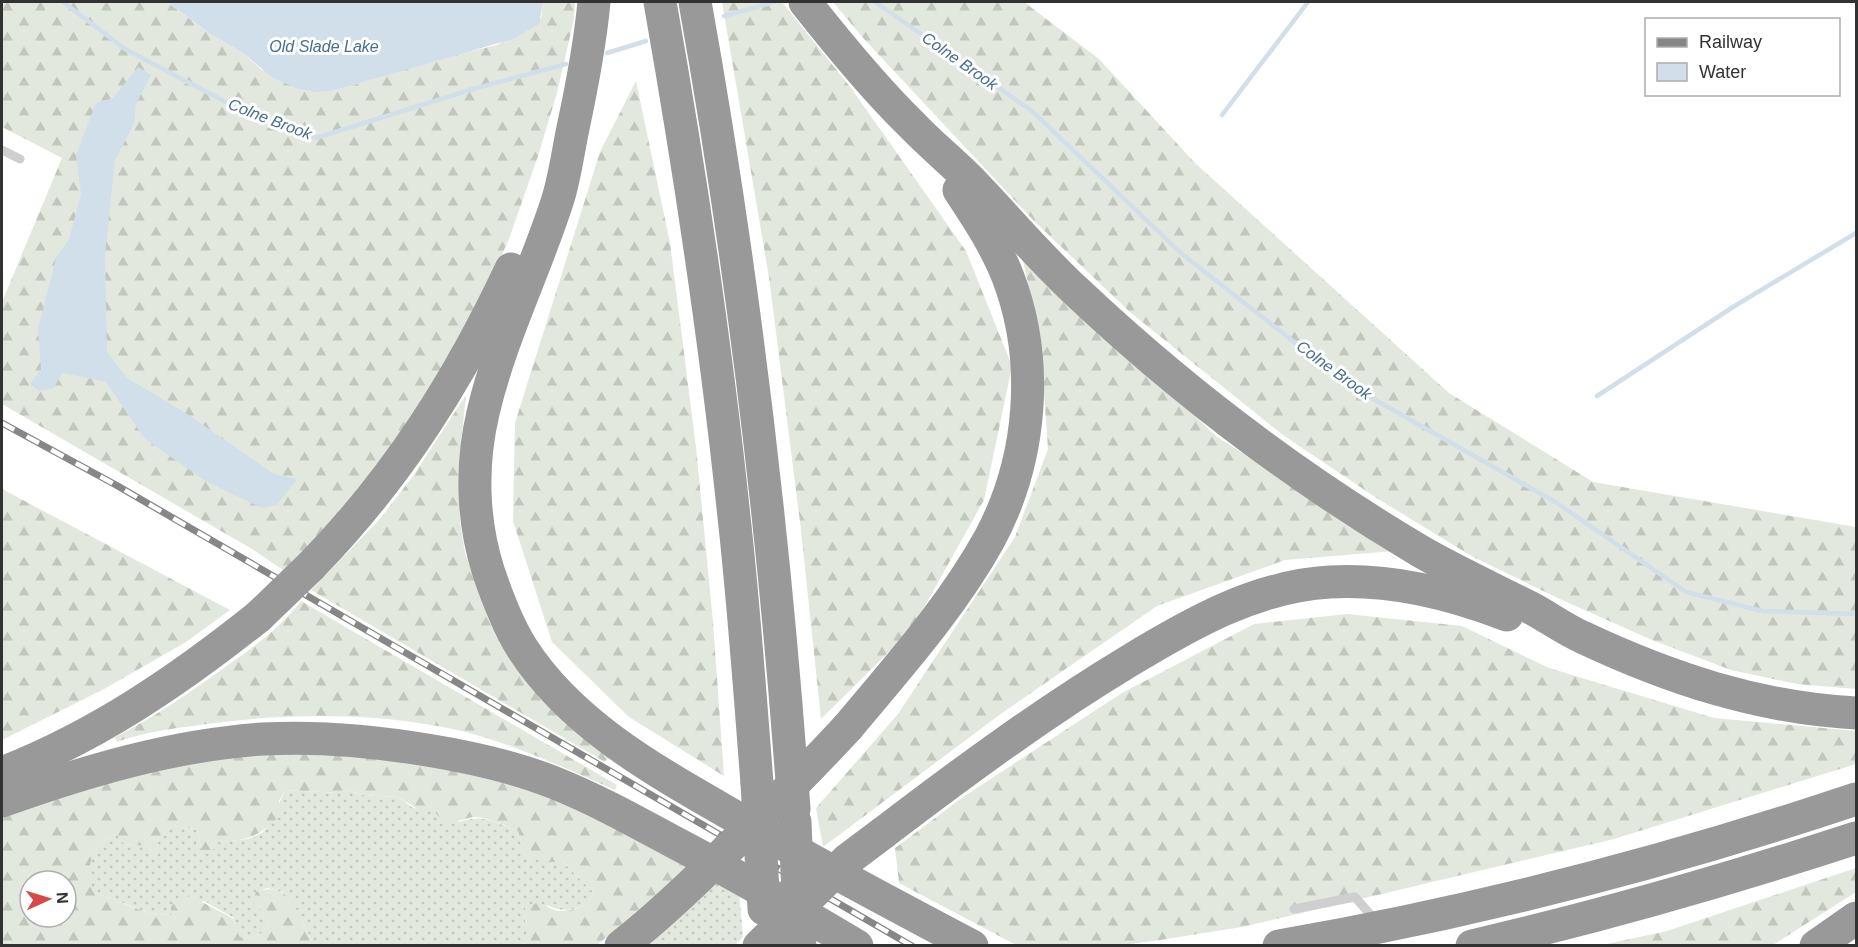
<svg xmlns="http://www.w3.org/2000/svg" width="1858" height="947" viewBox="0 0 1858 947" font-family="Arial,sans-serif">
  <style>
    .grass { fill: url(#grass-dots) }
    .forest { fill: url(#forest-firs); fill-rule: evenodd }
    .water { fill: #d1dfeb }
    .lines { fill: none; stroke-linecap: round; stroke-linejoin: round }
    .stream { stroke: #d1dfeb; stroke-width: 4.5 }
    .lane { stroke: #cfcfcf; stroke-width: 9 }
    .highway { stroke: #999; stroke-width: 33 }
    .rail-casing { stroke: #878787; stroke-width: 7 }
    .rail { stroke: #fff; stroke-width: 4.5; stroke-dasharray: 14; stroke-linecap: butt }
    .highway-bridge { stroke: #999; stroke-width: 33 }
    .labels { text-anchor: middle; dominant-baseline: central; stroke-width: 6; stroke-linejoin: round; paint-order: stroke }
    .water-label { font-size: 16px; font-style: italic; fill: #476e8e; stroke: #fff }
  </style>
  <defs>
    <pattern id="grass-dots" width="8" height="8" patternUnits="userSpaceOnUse" patternTransform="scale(1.5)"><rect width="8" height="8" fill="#e2e8dd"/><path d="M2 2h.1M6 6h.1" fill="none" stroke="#c2c7be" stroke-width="1.8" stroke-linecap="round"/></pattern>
    <pattern id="forest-firs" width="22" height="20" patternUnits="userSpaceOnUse" patternTransform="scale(1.5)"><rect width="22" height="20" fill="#e2e8dd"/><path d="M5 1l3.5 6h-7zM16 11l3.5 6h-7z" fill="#c2c7be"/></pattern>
  </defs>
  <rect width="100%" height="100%" fill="#fff"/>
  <g class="grass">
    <path d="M285 790 338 793 348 790 362 795 398 797 413 808 432 810 459 822C485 813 494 823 518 831L522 845 550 862H563L593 892 589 903C573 910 563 913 547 905L525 920 529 931 525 943 521 945 314 946 303 922 282 892 267 888 256 892 269 922C262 936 255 940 240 937L235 928 234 918 204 901 171 915 149 913 94 892 87 882C90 857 93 845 117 834L124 844 145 846 156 853 159 838 172 826 195 829 199 835 201 850 219 842 248 839 262 833 270 824Z"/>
    <polygon points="718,881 739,892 743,937 735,945 648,946"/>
  </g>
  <g class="forest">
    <polygon points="2,2 167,2 212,35 243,53 262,70 332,91 458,54 497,45 541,18 543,2 575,2 574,19 557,93 538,156 509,239 479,305 386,460 311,546 283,570 252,549 2,404 2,302 62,158 2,127"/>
    <polygon points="722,2 782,2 851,88 966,251 1012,366 984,500 912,629 821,719 801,530 769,277"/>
    <polygon points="833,2 1024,2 1099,59 1195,163 1449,393 1593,482 1856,527 1856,689 1797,684 1731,670 1652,640 1562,600 1473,557 1375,497 1283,435 1131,313 1034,221 864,39"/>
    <polygon points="636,81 670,243 696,447 713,622 724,776 629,717 552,642 513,521 515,423 600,152"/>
    <polygon points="1021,252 1216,436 1394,551 1285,560 1157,606 1002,713 823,847 816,808 898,714 1015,537 1048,449 1040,337"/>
    <polygon points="466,395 460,454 460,522 465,553 490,623 511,659 610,756 605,762 311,590 379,520 413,476"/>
    <polygon points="2,489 230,610 186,642 104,689 2,740"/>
    <path d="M301 601 617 785 615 790C567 769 507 741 457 730 371 711 279 713 193 726 168 729 141 733 117 742L115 737C155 717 191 692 228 665 255 646 280 628 301 601Z"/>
    <polygon points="1347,614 1462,626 1549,668 1714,718 1856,731 1856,764 1614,839 1242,927 1160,940 1116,946 1016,945 899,883 895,848 963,797 1122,693 1254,624"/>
    <path d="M299 747 478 771 588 812 691 865 597 945H521L525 943C529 930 525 920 525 907 543 897 545 910 561 911 571 911 580 907 589 903L593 892 563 862H550L521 856 522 845 518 831C504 826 490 818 475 817 468 817 456 823 446 823L432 810 421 811 398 797 362 795 348 790 338 793 285 790 279 801 282 814C256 837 255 839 219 842L213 850H201L199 835 195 829 172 826 159 838 156 853 145 846 124 844 117 834C93 845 90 857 88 882L94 892 135 908 149 913 171 915V907L177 899 191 896 234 919 235 928 240 937C255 940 262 936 269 922L263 912 253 902 256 892C293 878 300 922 314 945H2V813L139 768ZM30 881H66V917H30Z"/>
    <polygon points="1856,868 1856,892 1773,945 1602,945 1667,931"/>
  </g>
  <g class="water">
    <polygon points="167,2 543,2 539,24 513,39 332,91 315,92 296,88 273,78 243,53 212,35"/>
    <polygon points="138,67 151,75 136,104 134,124 115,160 105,255 107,352 127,378 184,412 274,474 297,479 277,505 262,508 207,482 145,439 106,382 62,373 54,388 39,391 30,384 41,369 38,329 56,258 69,239 81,194 76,155 96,103 113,98"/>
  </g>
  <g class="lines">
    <g class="stream">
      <polyline points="63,2 125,49 237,108 316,138 473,89 566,64"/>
      <polyline points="875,2 1032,111 1182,254 1349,385 1557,503 1686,592 1762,611 1856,614"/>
      <polyline points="724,16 774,2"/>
      <polyline points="607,53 646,41"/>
      <polyline points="1222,115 1308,2"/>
      <polyline points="1597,396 1733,307 1856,233"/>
    </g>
    <g class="lane">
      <polyline points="2,150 20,159"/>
      <polyline points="1294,909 1355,897 1376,921"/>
    </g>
    <g class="highway">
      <path d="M594 2C590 44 582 86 573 128 568 152 565 176 558 199 535 271 500 339 483 413 471 464 472 519 488 570 497 597 507 624 522 648 574 729 665 776 746 823 821 866 896 906 972 946"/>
      <path d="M660 2C690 172 716 344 734 517 744 606 750 695 757 783"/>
      <path d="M695 2C743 269 775 538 794 809"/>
      <path d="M805 2C838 44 873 87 912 125 930 144 950 160 969 179 1005 216 1039 257 1077 292 1181 390 1297 478 1420 551 1456 572 1494 589 1531 608 1548 617 1564 629 1582 637 1669 678 1759 708 1856 713"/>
      <path d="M311 566C397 478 459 380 511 269"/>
      <path d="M848 727C898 667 952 607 990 538 1032 459 1040 361 1008 277 996 246 977 217 959 190"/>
      <path d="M2 773C97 736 179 680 258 617"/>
      <path d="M2 801C86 771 173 745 263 739 318 736 373 741 427 750 470 757 515 767 555 783 595 799 633 820 670 840 733 873 795 909 857 946"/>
      <path d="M883 833C963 772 1043 713 1129 661 1190 624 1256 586 1330 582 1392 579 1449 593 1507 615"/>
      <path d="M1279 946C1474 912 1668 862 1856 799"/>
      <path d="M1472 946C1602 916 1730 879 1856 838"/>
      <polyline points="1816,946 1856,918"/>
    </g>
    <g class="rail-casing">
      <polyline id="rail" points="2,423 116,485 912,946"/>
    </g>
    <use href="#rail" class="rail"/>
    <g class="highway-bridge">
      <polyline points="258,617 311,566"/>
      <polyline points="757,783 764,909"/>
      <polyline points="795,822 800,946"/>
      <path d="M621 946C662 914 699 878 736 841 774 804 812 766 848 727"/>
      <polyline points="759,946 847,860 883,833"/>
    </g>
  </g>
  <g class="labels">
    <g class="water-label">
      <text x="324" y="46">Old Slade Lake</text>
      <text transform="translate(960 61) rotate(35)">Colne Brook</text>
      <text transform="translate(270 119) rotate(21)">Colne Brook</text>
      <text transform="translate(1334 370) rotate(36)">Colne Brook</text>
    </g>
  </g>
  <rect width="1858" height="947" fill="none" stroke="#323232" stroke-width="6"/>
  <rect x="1645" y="18" width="195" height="78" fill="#ffffff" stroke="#adadad" stroke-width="1.5"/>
  <rect x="1657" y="38" width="30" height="9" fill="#878787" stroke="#adadad" stroke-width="1.5"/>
  <text x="1699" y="48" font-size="18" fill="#323232">Railway</text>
  <rect x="1657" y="63" width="30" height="18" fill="#d1dfeb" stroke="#adadad" stroke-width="1.5"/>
  <text x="1699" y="78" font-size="18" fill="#323232">Water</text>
  <g transform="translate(48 899) rotate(86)"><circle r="28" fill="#ffffff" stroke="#adadad" stroke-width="1.5"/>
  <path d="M0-4.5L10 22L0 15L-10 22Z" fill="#d54949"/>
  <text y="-9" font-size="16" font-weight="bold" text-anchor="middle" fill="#323232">N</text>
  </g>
</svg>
